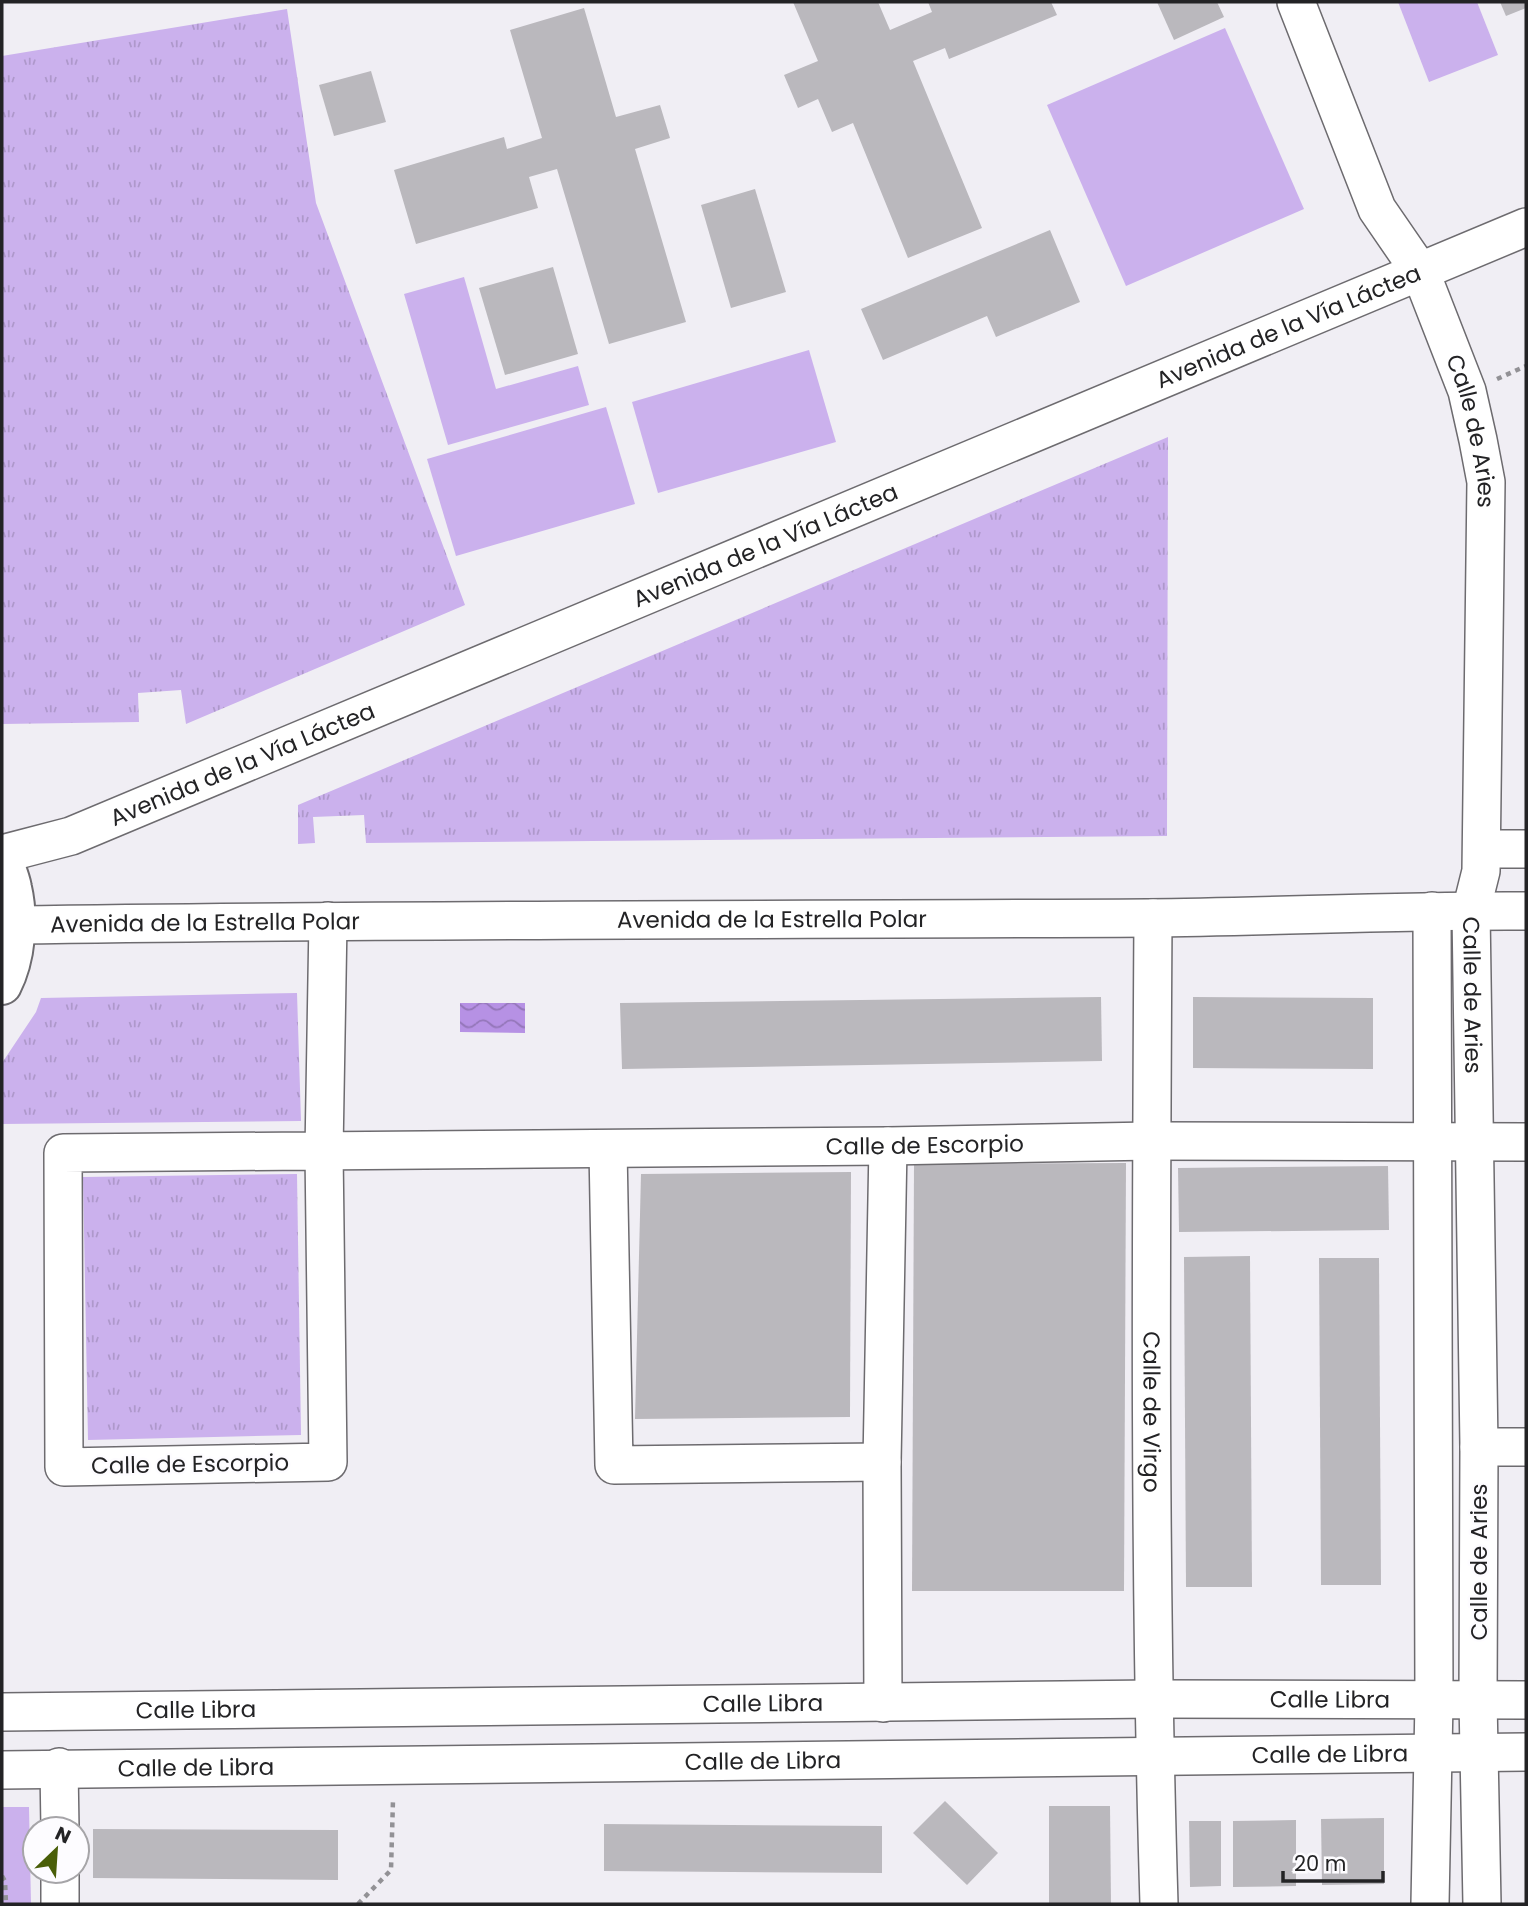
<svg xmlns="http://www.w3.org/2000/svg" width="1528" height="1906" viewBox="0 0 1528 1906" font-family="Poppins,sans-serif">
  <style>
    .grass { fill: url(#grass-tufts) }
    .green { fill: #cbb1ed }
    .water { fill: url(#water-waves) }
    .building { fill: #bab8bd }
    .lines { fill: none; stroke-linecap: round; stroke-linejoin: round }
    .minor-casing { stroke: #6d6b6f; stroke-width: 40 }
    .tertiary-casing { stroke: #6d6b6f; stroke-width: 42 }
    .path { stroke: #929195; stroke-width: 4.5; stroke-dasharray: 5 5; stroke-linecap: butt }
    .minor { stroke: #fff; stroke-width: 37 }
    .tertiary { stroke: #fff; stroke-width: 38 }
    .labels { text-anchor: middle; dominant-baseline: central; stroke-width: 5; stroke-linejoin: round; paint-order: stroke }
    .street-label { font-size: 23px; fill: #232325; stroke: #fdfcff }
  </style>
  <defs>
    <pattern id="grass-tufts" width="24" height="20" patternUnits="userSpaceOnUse" patternTransform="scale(1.75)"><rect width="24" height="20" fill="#cbb1ed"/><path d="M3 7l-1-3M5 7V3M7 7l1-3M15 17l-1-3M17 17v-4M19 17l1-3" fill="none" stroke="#ae98cb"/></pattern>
    <pattern id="water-waves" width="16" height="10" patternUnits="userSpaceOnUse" patternTransform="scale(1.75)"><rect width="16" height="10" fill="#b691e4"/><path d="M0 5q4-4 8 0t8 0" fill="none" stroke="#9476b9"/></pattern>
  </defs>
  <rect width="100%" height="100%" fill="#f0eef4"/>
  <g class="grass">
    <polygon points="287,9 316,203 465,605 186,724 181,690 138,693 139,722 2,724 2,56"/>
    <polygon points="1168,437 1167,836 366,843 364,815 313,817 315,843 298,844 298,805"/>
    <polygon points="297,993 301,1121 2,1124 2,1063 36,1012 41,998"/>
    <polygon points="297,1174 301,1435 88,1440 83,1177"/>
  </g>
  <g class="green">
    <polygon points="1398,2 1477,2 1498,55 1429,82"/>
    <polygon points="1225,28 1304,209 1126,286 1047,105"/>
    <polygon points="464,277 496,389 578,366 589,405 448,445 404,294"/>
    <polygon points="809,350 836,442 658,493 632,402"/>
    <polygon points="606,407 635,504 456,556 427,459"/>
    <polygon points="2,1807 29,1807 31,1904 2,1904"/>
  </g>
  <polygon class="water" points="460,1003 525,1003 525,1033 460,1032"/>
  <g class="building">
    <polygon points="793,2 878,2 890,30 932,12 928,2 1051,2 1057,15 949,59 945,48 913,61 982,228 908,258 853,123 832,132 818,99 798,108 784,75 818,61"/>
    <polygon points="1157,2 1217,2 1224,17 1174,40"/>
    <polygon points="1500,2 1526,2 1526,8 1506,16"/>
    <polygon points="584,8 616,117 660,105 670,138 635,149 686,322 609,344 557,169 529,177 538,208 416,244 394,170 504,137 507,149 542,138 510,30"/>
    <polygon points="371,71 386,122 334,136 319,85"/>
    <polygon points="755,189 786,292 731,308 701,205"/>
    <polygon points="1050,230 1080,302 996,337 987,316 883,360 861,309"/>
    <polygon points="553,267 578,354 505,375 479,288"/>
    <polygon points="1101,997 1102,1061 622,1069 620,1003"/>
    <polygon points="1193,997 1373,998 1373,1069 1193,1068"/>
    <polygon points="1126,1163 1124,1591 912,1591 914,1164"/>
    <polygon points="1388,1166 1389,1230 1179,1232 1178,1168"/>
    <polygon points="851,1172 850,1417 635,1419 641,1174"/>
    <polygon points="1250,1256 1252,1587 1186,1587 1184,1257"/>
    <polygon points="1319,1258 1379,1258 1381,1585 1321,1585"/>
    <polygon points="945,1801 998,1853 967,1885 913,1833"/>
    <polygon points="1049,1806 1110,1806 1111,1904 1049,1904"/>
    <polygon points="1384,1818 1384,1884 1322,1885 1321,1819"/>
    <polygon points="1296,1820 1296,1886 1233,1887 1233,1821"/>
    <polygon points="1189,1821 1221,1821 1221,1886 1190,1887"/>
    <polygon points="604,1824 882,1826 882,1873 604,1871"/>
    <polygon points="93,1829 338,1830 338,1880 93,1878"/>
  </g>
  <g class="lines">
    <g class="minor-casing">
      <g id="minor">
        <path id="s1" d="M1296 2 1377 209 1421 273 1467 391 1478 440 1486 482 1481 871 1471 911 1479 1447 1478 1700 1482 1904"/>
        <polyline points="1482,849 1526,849"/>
        <path id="s2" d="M2 854 71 836 1526 227"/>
        <path id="s3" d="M1153 918C1151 1246 1149 1576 1159 1904"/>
        <path id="s4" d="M328 921 324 1151 328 1462 64 1467 63 1153 888 1146 1151 1141 1526 1142"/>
        <path id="s5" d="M16 925C393 919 770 920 1147 918 1273 917 1400 910 1526 911"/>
        <polyline points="608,1149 614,1465 882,1462"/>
        <polyline points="1479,1447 1526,1447"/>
        <polyline points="883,1703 882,1462 888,1146"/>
        <path id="s6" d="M2 1712 1154 1699 1526 1700"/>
        <polyline points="59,1767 60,1829"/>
        <path id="s7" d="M2 1770 1526 1752"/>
        <polyline points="60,1871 60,1904"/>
        <polyline points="1430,1904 1434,1701 1432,911"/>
      </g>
    </g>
    <g class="tertiary-casing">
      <path id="tertiary" d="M2 857C5 867 10 877 12 888 19 918 16 958 2 985"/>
    </g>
    <g class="path">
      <polyline points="1497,379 1526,366"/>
      <polyline points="2,1876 5,1881 6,1904"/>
      <polyline points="358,1904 391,1870 393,1800"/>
    </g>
    <use href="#minor" class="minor"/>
    <use href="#tertiary" class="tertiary"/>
  </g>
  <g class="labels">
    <g class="street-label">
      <text stroke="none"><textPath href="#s2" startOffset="1391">Avenida de la Vía Láctea</textPath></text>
      <text stroke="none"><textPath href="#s1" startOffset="467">Calle de Aries</textPath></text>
      <text stroke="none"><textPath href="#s2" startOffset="824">Avenida de la Vía Láctea</textPath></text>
      <text stroke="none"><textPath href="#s2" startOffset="257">Avenida de la Vía Láctea</textPath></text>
      <text stroke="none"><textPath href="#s5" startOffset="756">Avenida de la Estrella Polar</textPath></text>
      <text stroke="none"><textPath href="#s5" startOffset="189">Avenida de la Estrella Polar</textPath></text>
      <text stroke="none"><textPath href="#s1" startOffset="1034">Calle de Aries</textPath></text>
      <text stroke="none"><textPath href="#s4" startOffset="1981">Calle de Escorpio</textPath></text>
      <text stroke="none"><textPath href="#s3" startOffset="494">Calle de Virgo</textPath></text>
      <text transform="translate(190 1464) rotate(-1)">Calle de Escorpio</text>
      <text transform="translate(1479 1562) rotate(-90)">Calle de Aries</text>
      <text stroke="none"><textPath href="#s6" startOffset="1328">Calle Libra</textPath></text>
      <text stroke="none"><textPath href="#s6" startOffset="761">Calle Libra</textPath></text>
      <text stroke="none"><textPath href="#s6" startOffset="194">Calle Libra</textPath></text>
      <text stroke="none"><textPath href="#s7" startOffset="1328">Calle de Libra</textPath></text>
      <text stroke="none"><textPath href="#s7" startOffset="761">Calle de Libra</textPath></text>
      <text stroke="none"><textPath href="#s7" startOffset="194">Calle de Libra</textPath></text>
    </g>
  </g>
  <rect width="1528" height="1906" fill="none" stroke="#232325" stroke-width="7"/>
  <g transform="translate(56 1850) rotate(25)"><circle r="33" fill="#fdfcff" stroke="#a6a5a8" stroke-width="2"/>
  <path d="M0-5L12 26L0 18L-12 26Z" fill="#4a5f09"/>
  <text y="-10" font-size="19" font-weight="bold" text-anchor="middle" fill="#232325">N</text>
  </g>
  <path d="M1283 1871v10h100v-10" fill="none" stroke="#232325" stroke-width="3.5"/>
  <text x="1294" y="1871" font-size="21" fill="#232325" stroke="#fdfcff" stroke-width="5" paint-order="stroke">20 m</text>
</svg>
